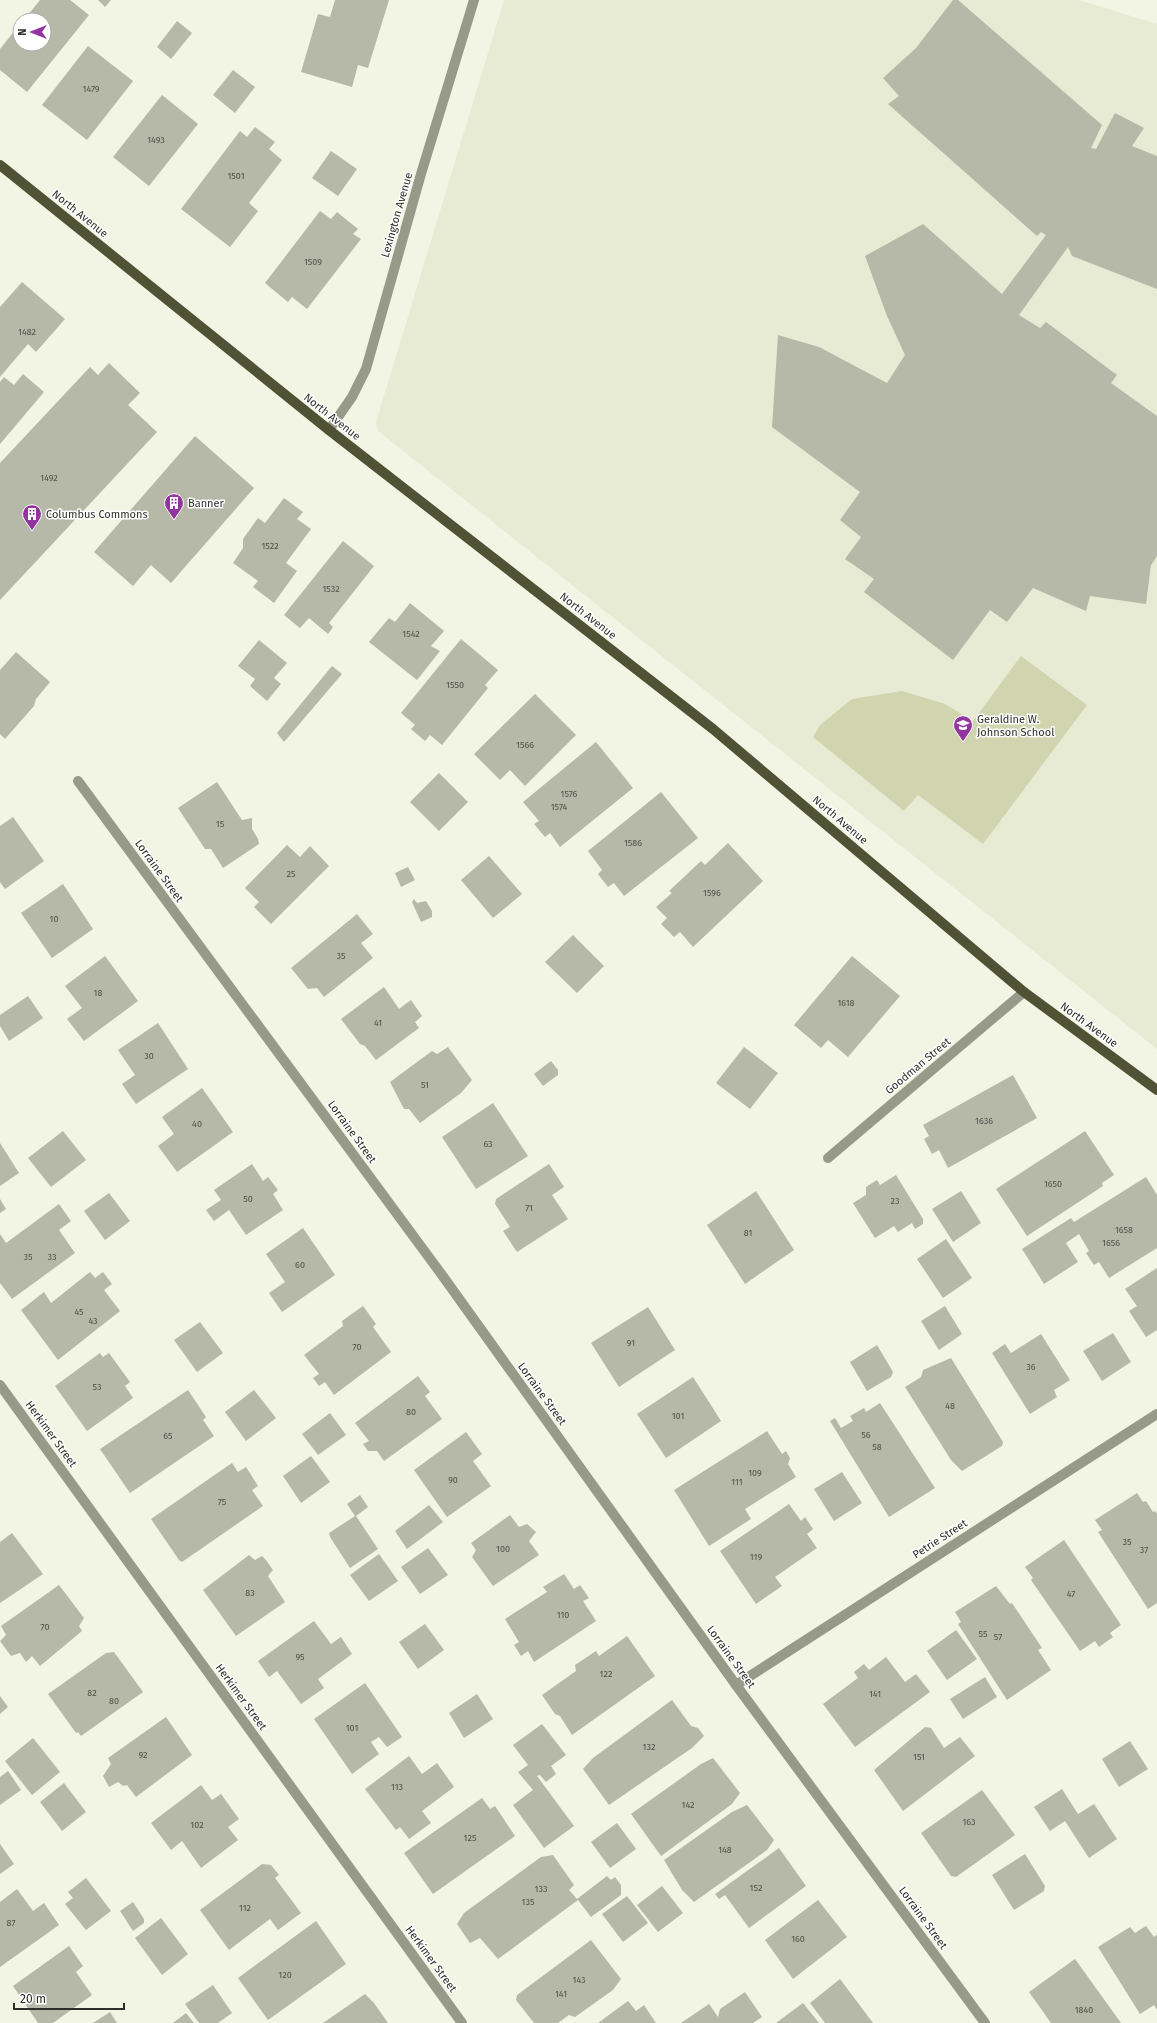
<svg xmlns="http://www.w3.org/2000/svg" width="1157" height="2023" viewBox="0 0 1157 2023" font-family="'Fira Sans',sans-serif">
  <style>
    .built { fill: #e8ebd3 }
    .green { fill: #d0d4af }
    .building { fill: #b6b8a8 }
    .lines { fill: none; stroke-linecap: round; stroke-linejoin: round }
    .minor { stroke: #989a89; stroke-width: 10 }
    .major { stroke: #4f5235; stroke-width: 10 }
    .labels { text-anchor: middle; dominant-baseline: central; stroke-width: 3; stroke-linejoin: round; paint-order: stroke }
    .number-label { font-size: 9px; fill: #505148 }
    .street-label { font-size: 11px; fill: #2e2f28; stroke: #fff }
    .poi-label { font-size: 11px; fill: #2e2f28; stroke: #fff; text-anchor: start }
  </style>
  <rect width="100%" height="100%" fill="#f2f5e4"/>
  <polygon class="built" points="504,0 1079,0 1157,24 1157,1049 378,431 376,422"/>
  <polygon class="green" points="1021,656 1087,705 983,844 918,795 904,811 813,737 820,725 852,699 902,691 945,704 973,721"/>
  <g class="building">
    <polygon points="40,0 70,0 89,15 27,92 0,70 0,49 20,24 20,44 44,44 44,20 24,20"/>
    <polygon points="98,0 111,0 105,7"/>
    <polygon points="335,0 389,0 368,68 358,65 352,87 301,72 318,14 330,17"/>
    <polygon points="953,0 958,0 1102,125 1091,148 1096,149 1115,113 1144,128 1132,146 1157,156 1157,289 1072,256 1068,247 1019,315 1040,328 1046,322 1117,375 1111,383 1157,416 1157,556 1151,565 1146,604 1090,596 1086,611 1033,588 1007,622 990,610 953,660 864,592 874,579 845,559 861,537 840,520 860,492 772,427 778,335 819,347 887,383 905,355 887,316 865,256 923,224 1002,294 1046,235 1041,232 1037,236 888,104 899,96 883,78 916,48"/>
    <polygon points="177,21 192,33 171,59 157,47"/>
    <polygon points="88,46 133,81 87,140 42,105"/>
    <polygon points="233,70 255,87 235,113 213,95"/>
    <polygon points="162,95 198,124 149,186 113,157"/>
    <polygon points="255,127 275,142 269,149 282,160 249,203 258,211 230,247 181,209 240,131 247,137"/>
    <polygon points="331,151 357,169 338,196 312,178"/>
    <polygon points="320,211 331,219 337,212 358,229 353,234 361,239 307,309 292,297 288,302 265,283"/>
    <polygon points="22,282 65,319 36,352 28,344 0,377 0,307"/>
    <polygon points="109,363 140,393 128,405 157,432 0,600 0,463 90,367 98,375"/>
    <polygon points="23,374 44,392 0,444 0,382 4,377 14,385"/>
    <polygon points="195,436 254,488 171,583 151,565 133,586 94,552"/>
    <polygon points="284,498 303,512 297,519 311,529 286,563 297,571 274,603 253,587 258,581 233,563 243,548 243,539 258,518 265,523"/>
    <polygon points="343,541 374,566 329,623 333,627 328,634 309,618 300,628 284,615"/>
    <polygon points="410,603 444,631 431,646 440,651 417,680 369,642 389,618 395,622"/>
    <polygon points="461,639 498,670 485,685 488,688 442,745 430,735 425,741 411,729 415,725 401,713"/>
    <polygon points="259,640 287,663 274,678 281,684 267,701 250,686 255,679 238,666"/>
    <polygon points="16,652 50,682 36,699 34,706 5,739 0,734 0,670"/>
    <polygon points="332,666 342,674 284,742 277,733"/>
    <polygon points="535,694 576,735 525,786 510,770 500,780 474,754"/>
    <polygon points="596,742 633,788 560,847 550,833 545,837 534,824 539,821 523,802"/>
    <polygon points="439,773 468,802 439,831 410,802"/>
    <polygon points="217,782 242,820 252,818 252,829 258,839 259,844 223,868 211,849 205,849 178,808"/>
    <polygon points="661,792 698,838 624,896 614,883 608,887 598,874 602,870 588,851"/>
    <polygon points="13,817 44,861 5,889 0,882 0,826"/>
    <polygon points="728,843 763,881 693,947 680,932 674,937 661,924 667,918 656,907 672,893 669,891 701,861 705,865"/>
    <polygon points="287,845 300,857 310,846 329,866 271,924 254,907 259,902 245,888"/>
    <polygon points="489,856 522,894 493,918 461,880"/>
    <polygon points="408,867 415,880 401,887 395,873"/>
    <polygon points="63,884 93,929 52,958 21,913"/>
    <polygon points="414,899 417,903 426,901 432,911 432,917 421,922 412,902"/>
    <polygon points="357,914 373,934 361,943 373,958 324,997 317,988 308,989 291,968"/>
    <polygon points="573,935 604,966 577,993 545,962"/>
    <polygon points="105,956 138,1001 84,1041 67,1019 82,1008 65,986"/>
    <polygon points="852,956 900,996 848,1057 828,1040 821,1048 794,1025"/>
    <polygon points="384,987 399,1009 411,1000 422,1016 415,1022 419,1028 376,1060 365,1046 360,1044 341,1019"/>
    <polygon points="28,996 43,1018 9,1041 0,1026 0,1015"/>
    <polygon points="158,1023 188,1069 136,1104 122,1084 135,1075 118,1050"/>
    <polygon points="448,1047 472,1080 461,1093 420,1123 409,1109 404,1109 390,1082 432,1051 437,1054"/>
    <polygon points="744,1047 778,1073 750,1109 716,1083"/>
    <polygon points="551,1061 558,1070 558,1075 543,1086 534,1074"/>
    <polygon points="1013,1075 1037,1118 948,1168 939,1150 932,1154 924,1139 929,1136 923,1125"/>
    <polygon points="202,1088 233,1132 177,1172 158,1146 174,1134 162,1117"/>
    <polygon points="493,1103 528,1156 476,1189 442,1137"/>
    <polygon points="63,1131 86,1160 51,1187 28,1158"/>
    <polygon points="1085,1131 1114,1175 1102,1183 1103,1186 1027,1236 996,1189"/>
    <polygon points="0,1143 19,1173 0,1186"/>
    <polygon points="252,1164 263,1181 268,1177 278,1190 273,1194 283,1210 246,1235 229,1210 214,1221 206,1210 221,1200 214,1190"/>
    <polygon points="549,1164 564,1187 552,1195 568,1219 517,1252 503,1231 510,1227 495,1204 496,1199"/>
    <polygon points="896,1175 923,1219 923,1224 915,1229 912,1223 898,1232 894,1226 875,1238 853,1203 866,1195 866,1187 877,1180 880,1185"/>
    <polygon points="1146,1177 1157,1195 1157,1248 1109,1278 1099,1262 1094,1265 1086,1253 1089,1251 1079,1234 1066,1243 1078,1262 1044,1284 1022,1249 1071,1218 1074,1222"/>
    <polygon points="756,1191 794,1250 745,1284 707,1225"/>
    <polygon points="961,1191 981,1223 953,1242 932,1209"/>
    <polygon points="109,1193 130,1221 105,1240 84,1211"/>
    <polygon points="0,1199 6,1209 0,1213"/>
    <polygon points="59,1204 71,1221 59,1230 75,1253 12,1299 0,1283 0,1234 6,1243"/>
    <polygon points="303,1228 335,1275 282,1312 269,1293 285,1282 266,1254"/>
    <polygon points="946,1239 972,1278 943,1298 917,1259"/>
    <polygon points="1157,1268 1157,1330 1146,1337 1129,1311 1137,1306 1125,1289"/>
    <polygon points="90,1272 95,1278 103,1272 112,1284 104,1290 120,1311 58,1360 21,1310 44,1292 51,1303"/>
    <polygon points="363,1306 376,1324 373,1327 391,1352 334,1395 325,1382 319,1386 313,1378 319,1374 304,1355 343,1326 342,1321"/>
    <polygon points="945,1306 962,1334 939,1350 921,1321"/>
    <polygon points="648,1307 675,1350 619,1387 591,1343"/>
    <polygon points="200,1322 223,1353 197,1372 174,1340"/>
    <polygon points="1113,1333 1131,1362 1102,1381 1083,1351"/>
    <polygon points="1041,1334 1070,1380 1054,1390 1057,1397 1030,1414 992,1353 1005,1344 1011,1353"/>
    <polygon points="877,1345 893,1372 891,1377 867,1391 850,1362"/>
    <polygon points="100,1353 103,1357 109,1353 130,1382 125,1386 133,1398 87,1431 55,1386"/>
    <polygon points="951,1358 1003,1442 1002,1446 962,1471 951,1460 905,1387 921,1377 923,1370"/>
    <polygon points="418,1376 430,1392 425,1396 442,1419 384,1461 377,1451 368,1451 363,1444 369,1441 355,1423"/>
    <polygon points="693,1377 721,1421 666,1458 637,1414"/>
    <polygon points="188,1390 206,1417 203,1420 214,1436 130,1493 100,1449"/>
    <polygon points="254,1390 276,1418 246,1441 225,1412"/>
    <polygon points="880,1403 935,1488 889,1517 830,1421 835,1418 841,1428 853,1421 850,1416 864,1408 866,1412"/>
    <polygon points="330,1413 346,1435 318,1455 302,1434"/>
    <polygon points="767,1431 782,1454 786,1451 790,1458 788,1464 796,1477 745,1509 751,1519 709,1546 674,1490"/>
    <polygon points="466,1432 482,1454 473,1461 491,1486 447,1517 414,1470"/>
    <polygon points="311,1456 330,1482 301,1503 283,1476"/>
    <polygon points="232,1463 238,1472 246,1467 258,1486 252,1490 263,1506 182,1562 179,1560 151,1519"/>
    <polygon points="842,1472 862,1503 834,1521 814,1489"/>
    <polygon points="1137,1493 1143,1502 1146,1501 1153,1512 1155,1511 1157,1514 1157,1603 1148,1609 1098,1532 1102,1530 1095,1520"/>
    <polygon points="360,1495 368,1507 356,1516 378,1549 350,1568 330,1537 329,1533 355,1516 347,1504"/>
    <polygon points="789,1504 801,1521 805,1517 813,1529 807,1534 817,1548 775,1577 782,1586 756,1604 720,1551"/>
    <polygon points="429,1505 443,1522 407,1549 395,1531"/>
    <polygon points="510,1515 519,1527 527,1524 536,1532 529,1541 539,1555 493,1586 472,1557 476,1550 471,1543"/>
    <polygon points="12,1533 43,1574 0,1603 0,1542"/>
    <polygon points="1064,1540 1121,1625 1110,1633 1113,1637 1099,1647 1095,1641 1080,1651 1031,1580 1033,1578 1025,1567"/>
    <polygon points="428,1548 448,1575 420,1594 401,1567"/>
    <polygon points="379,1554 398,1581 369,1601 350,1575"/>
    <polygon points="249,1555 255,1560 262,1556 266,1560 273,1570 268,1576 285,1602 236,1636 203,1590"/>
    <polygon points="564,1574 574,1589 580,1585 589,1598 583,1601 596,1621 534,1662 528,1651 521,1656 514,1645 519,1642 505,1619 547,1592 543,1587"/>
    <polygon points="59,1585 84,1618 79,1626 82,1631 40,1666 32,1656 26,1662 20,1653 11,1656 0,1641 6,1635 1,1626"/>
    <polygon points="996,1586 1010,1604 1012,1603 1042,1648 1038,1650 1051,1670 1007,1700 958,1624 961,1622 955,1612"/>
    <polygon points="314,1621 331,1644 341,1637 352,1654 318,1679 324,1688 301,1704 277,1671 269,1677 258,1661"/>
    <polygon points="425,1624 444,1650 418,1669 399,1642"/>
    <polygon points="956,1630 977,1659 947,1680 927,1651"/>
    <polygon points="627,1636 655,1676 572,1735 560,1716 555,1714 542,1695 576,1671 575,1665 596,1651 599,1656"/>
    <polygon points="114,1652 143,1692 81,1736 78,1732 76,1733 48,1694 106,1653"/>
    <polygon points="886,1657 905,1682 916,1674 930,1692 855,1747 823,1704 858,1678 854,1672 864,1664 869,1670"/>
    <polygon points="985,1677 997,1697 963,1719 950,1699"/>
    <polygon points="365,1683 402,1737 387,1747 379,1737 371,1742 379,1754 352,1774 314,1719"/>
    <polygon points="477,1694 493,1719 464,1738 449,1713"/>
    <polygon points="0,1696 8,1707 0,1714"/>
    <polygon points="672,1700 691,1726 698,1728 704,1736 692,1748 609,1805 583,1769 593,1758"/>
    <polygon points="166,1717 192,1755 136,1797 127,1785 123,1786 118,1782 109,1787 103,1776 111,1764 108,1758"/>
    <polygon points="542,1724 566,1755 551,1766 556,1774 546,1782 540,1775 537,1776 574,1826 544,1848 513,1805 533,1790 518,1772 528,1765 513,1745"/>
    <polygon points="925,1727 931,1728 944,1748 960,1737 975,1756 903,1811 874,1770"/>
    <polygon points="33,1738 60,1772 32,1795 5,1761"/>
    <polygon points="1130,1741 1148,1769 1119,1787 1102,1759"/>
    <polygon points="409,1756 422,1774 437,1763 454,1787 422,1811 431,1823 409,1839 400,1827 396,1830 365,1789"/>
    <polygon points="713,1758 740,1793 732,1804 661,1856 631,1814 701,1764"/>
    <polygon points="8,1771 21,1790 0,1805 0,1777"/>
    <polygon points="64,1783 86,1812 62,1831 40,1802"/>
    <polygon points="201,1785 212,1800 221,1794 239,1819 228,1827 238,1840 201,1868 182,1841 171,1850 151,1823"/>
    <polygon points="1062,1789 1078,1814 1094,1804 1117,1839 1089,1858 1065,1821 1050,1831 1034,1807"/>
    <polygon points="982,1790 1015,1835 956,1877 951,1876 921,1833"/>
    <polygon points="482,1798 490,1809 495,1806 515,1836 433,1894 404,1853"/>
    <polygon points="747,1805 774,1840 767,1850 694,1902 682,1890 664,1860 732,1812"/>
    <polygon points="617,1823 636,1849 610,1868 591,1842"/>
    <polygon points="0,1844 14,1864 0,1874"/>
    <polygon points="779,1848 806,1886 749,1928 725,1895 719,1899 715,1894"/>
    <polygon points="1025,1854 1045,1886 1044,1891 1014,1910 992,1875"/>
    <polygon points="553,1855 574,1885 569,1890 577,1899 607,1876 611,1880 615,1877 621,1885 621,1895 591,1917 578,1900 498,1959 480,1938 470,1943 457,1924 464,1913 541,1857"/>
    <polygon points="262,1864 271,1865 279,1875 275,1878 301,1913 278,1930 270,1919 229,1950 200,1910"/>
    <polygon points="86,1878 111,1911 86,1930 65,1904 73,1898 68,1892"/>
    <polygon points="662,1886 683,1913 658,1932 637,1905"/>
    <polygon points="17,1889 33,1911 44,1903 59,1925 0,1967 0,1902"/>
    <polygon points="627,1896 648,1923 623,1942 602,1914"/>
    <polygon points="818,1900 847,1937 793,1979 765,1940"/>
    <polygon points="133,1902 144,1919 144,1923 133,1931 120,1911"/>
    <polygon points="161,1918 188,1954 162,1975 135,1938"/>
    <polygon points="316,1921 346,1964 268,2020 238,1978"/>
    <polygon points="1146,1926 1154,1937 1157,1935 1157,2010 1154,2005 1140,2014 1098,1947 1130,1927 1135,1933"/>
    <polygon points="591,1940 621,1979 613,1990 575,2017 569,2015 558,2023 534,2023 516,2000 517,1995"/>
    <polygon points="69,1946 83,1966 76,1972 92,1995 53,2023 38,2023 13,1986"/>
    <polygon points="1075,1959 1121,2023 1051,2023 1029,1992"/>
    <polygon points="840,1979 873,2023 825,2023 810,2003"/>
    <polygon points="213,1985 232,2013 218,2023 199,2023 185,2004"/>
    <polygon points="745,1992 762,2017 753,2023 681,2023 709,2004 718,2017 720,2009"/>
    <polygon points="365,1994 374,2003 388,2023 323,2023"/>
    <polygon points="628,2001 636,2011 644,2005 656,2023 598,2023"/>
    <polygon points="803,2003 819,2023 776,2023"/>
    <polygon points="110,2012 117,2023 93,2023"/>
    <polygon points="186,2013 194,2023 173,2023"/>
  </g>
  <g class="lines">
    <g class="minor">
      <polyline points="329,430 352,397 366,369 421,174 474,0"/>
      <polyline points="78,781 442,1275 736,1685 985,2023"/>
      <polyline points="828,1158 1024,992"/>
      <polyline points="0,1385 462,2023"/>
      <polyline points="736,1685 1157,1414"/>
    </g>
    <polyline class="major" points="0,165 329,430 713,729 1024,992 1157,1090"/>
  </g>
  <defs>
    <g id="building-pin" transform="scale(1)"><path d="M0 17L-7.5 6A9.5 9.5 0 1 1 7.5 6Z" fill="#93359f" stroke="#fff"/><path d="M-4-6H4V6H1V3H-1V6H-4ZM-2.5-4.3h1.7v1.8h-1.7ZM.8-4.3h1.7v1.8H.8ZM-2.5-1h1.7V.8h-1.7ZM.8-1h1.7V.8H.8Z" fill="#fff"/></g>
    <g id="school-pin" transform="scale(1)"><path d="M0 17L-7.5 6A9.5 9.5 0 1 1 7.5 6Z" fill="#93359f" stroke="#fff"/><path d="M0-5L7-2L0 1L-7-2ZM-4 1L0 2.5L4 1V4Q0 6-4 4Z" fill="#fff"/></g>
  </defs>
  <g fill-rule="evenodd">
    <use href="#building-pin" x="174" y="503"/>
    <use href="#building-pin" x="32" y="514"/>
    <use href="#school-pin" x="963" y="725"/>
  </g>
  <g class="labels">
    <g class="number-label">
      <text x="91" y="89">1479</text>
      <text x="156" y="140">1493</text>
      <text x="236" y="176">1501</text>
      <text x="313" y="262">1509</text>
      <text x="27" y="332">1482</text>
      <text x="49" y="478">1492</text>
      <text x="270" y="546">1522</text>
      <text x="331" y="589">1532</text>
      <text x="411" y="634">1542</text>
      <text x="455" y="685">1550</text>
      <text x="525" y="745">1566</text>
      <text x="569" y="794">1576</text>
      <text x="559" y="807">1574</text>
      <text x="220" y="824">15</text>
      <text x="633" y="843">1586</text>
      <text x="291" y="874">25</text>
      <text x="712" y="893">1596</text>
      <text x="54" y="919">10</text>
      <text x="341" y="956">35</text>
      <text x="98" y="993">18</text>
      <text x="846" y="1003">1618</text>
      <text x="378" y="1023">41</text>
      <text x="149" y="1056">30</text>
      <text x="425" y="1085">51</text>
      <text x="984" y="1121">1636</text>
      <text x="197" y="1124">40</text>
      <text x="488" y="1144">63</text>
      <text x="1053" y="1184">1650</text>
      <text x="248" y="1199">50</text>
      <text x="895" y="1201">23</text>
      <text x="529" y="1208">71</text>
      <text x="1124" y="1230">1658</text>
      <text x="748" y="1233">81</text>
      <text x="1111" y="1243">1656</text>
      <text x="28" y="1257">35</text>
      <text x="52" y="1257">33</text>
      <text x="300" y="1265">60</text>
      <text x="79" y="1312">45</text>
      <text x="93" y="1321">43</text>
      <text x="631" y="1343">91</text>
      <text x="357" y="1347">70</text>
      <text x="1031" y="1367">36</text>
      <text x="97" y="1387">53</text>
      <text x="950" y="1406">48</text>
      <text x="411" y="1412">80</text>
      <text x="678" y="1416">101</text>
      <text x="866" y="1435">56</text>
      <text x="168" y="1436">65</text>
      <text x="877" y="1447">58</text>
      <text x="755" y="1473">109</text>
      <text x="453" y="1480">90</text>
      <text x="737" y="1482">111</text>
      <text x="222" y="1502">75</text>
      <text x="1127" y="1542">35</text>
      <text x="503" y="1549">100</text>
      <text x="1144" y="1550">37</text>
      <text x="756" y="1557">119</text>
      <text x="250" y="1593">83</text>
      <text x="1071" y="1594">47</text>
      <text x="563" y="1615">110</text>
      <text x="45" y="1627">70</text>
      <text x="983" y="1634">55</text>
      <text x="998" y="1637">57</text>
      <text x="300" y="1657">95</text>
      <text x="606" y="1674">122</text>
      <text x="92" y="1693">82</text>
      <text x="875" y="1694">141</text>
      <text x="114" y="1701">80</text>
      <text x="352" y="1728">101</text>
      <text x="649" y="1747">132</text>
      <text x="143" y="1755">92</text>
      <text x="919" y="1757">151</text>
      <text x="397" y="1787">113</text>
      <text x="688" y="1805">142</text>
      <text x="969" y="1822">163</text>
      <text x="197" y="1825">102</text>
      <text x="470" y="1838">125</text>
      <text x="725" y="1850">148</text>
      <text x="756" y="1888">152</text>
      <text x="541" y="1889">133</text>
      <text x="528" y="1902">135</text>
      <text x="245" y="1908">112</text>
      <text x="11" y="1923">87</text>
      <text x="798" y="1939">160</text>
      <text x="285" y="1975">120</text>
      <text x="579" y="1980">143</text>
      <text x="561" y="1994">141</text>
      <text x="1084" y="2010">1840</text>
    </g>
    <g class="street-label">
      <text transform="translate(80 214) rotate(39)">North Avenue</text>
      <text transform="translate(397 215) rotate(-74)">Lexington Avenue</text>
      <text transform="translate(332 417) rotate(38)">North Avenue</text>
      <text transform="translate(588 616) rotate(38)">North Avenue</text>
      <text transform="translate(840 820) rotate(40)">North Avenue</text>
      <text transform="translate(159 871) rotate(54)">Lorraine Street</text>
      <text transform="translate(1089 1025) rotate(36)">North Avenue</text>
      <text transform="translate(918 1066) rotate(-40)">Goodman Street</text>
      <text transform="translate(352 1132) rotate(54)">Lorraine Street</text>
      <text transform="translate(542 1394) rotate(54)">Lorraine Street</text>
      <text transform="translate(51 1434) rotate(54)">Herkimer Street</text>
      <text transform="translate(940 1539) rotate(-33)">Petrie Street</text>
      <text transform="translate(731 1657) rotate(54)">Lorraine Street</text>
      <text transform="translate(241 1697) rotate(54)">Herkimer Street</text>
      <text transform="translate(923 1918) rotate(54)">Lorraine Street</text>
      <text transform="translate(431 1959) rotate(54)">Herkimer Street</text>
    </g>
    <g class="poi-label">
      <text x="188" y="503">Banner</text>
      <text x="46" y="514">Columbus Commons</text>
      <text x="977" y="719">Geraldine W.<tspan x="977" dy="13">Johnson School</tspan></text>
    </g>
  </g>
  <g transform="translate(32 32) rotate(270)"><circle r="19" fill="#ffffff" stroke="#abaca9"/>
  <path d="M0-3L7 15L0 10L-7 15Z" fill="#93359f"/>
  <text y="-6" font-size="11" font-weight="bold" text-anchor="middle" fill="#2e2f28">N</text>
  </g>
  <path d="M14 2003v6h110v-6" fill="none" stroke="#2e2f28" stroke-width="2"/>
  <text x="20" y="2003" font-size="12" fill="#2e2f28" stroke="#ffffff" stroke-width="3" paint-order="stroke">20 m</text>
</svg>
